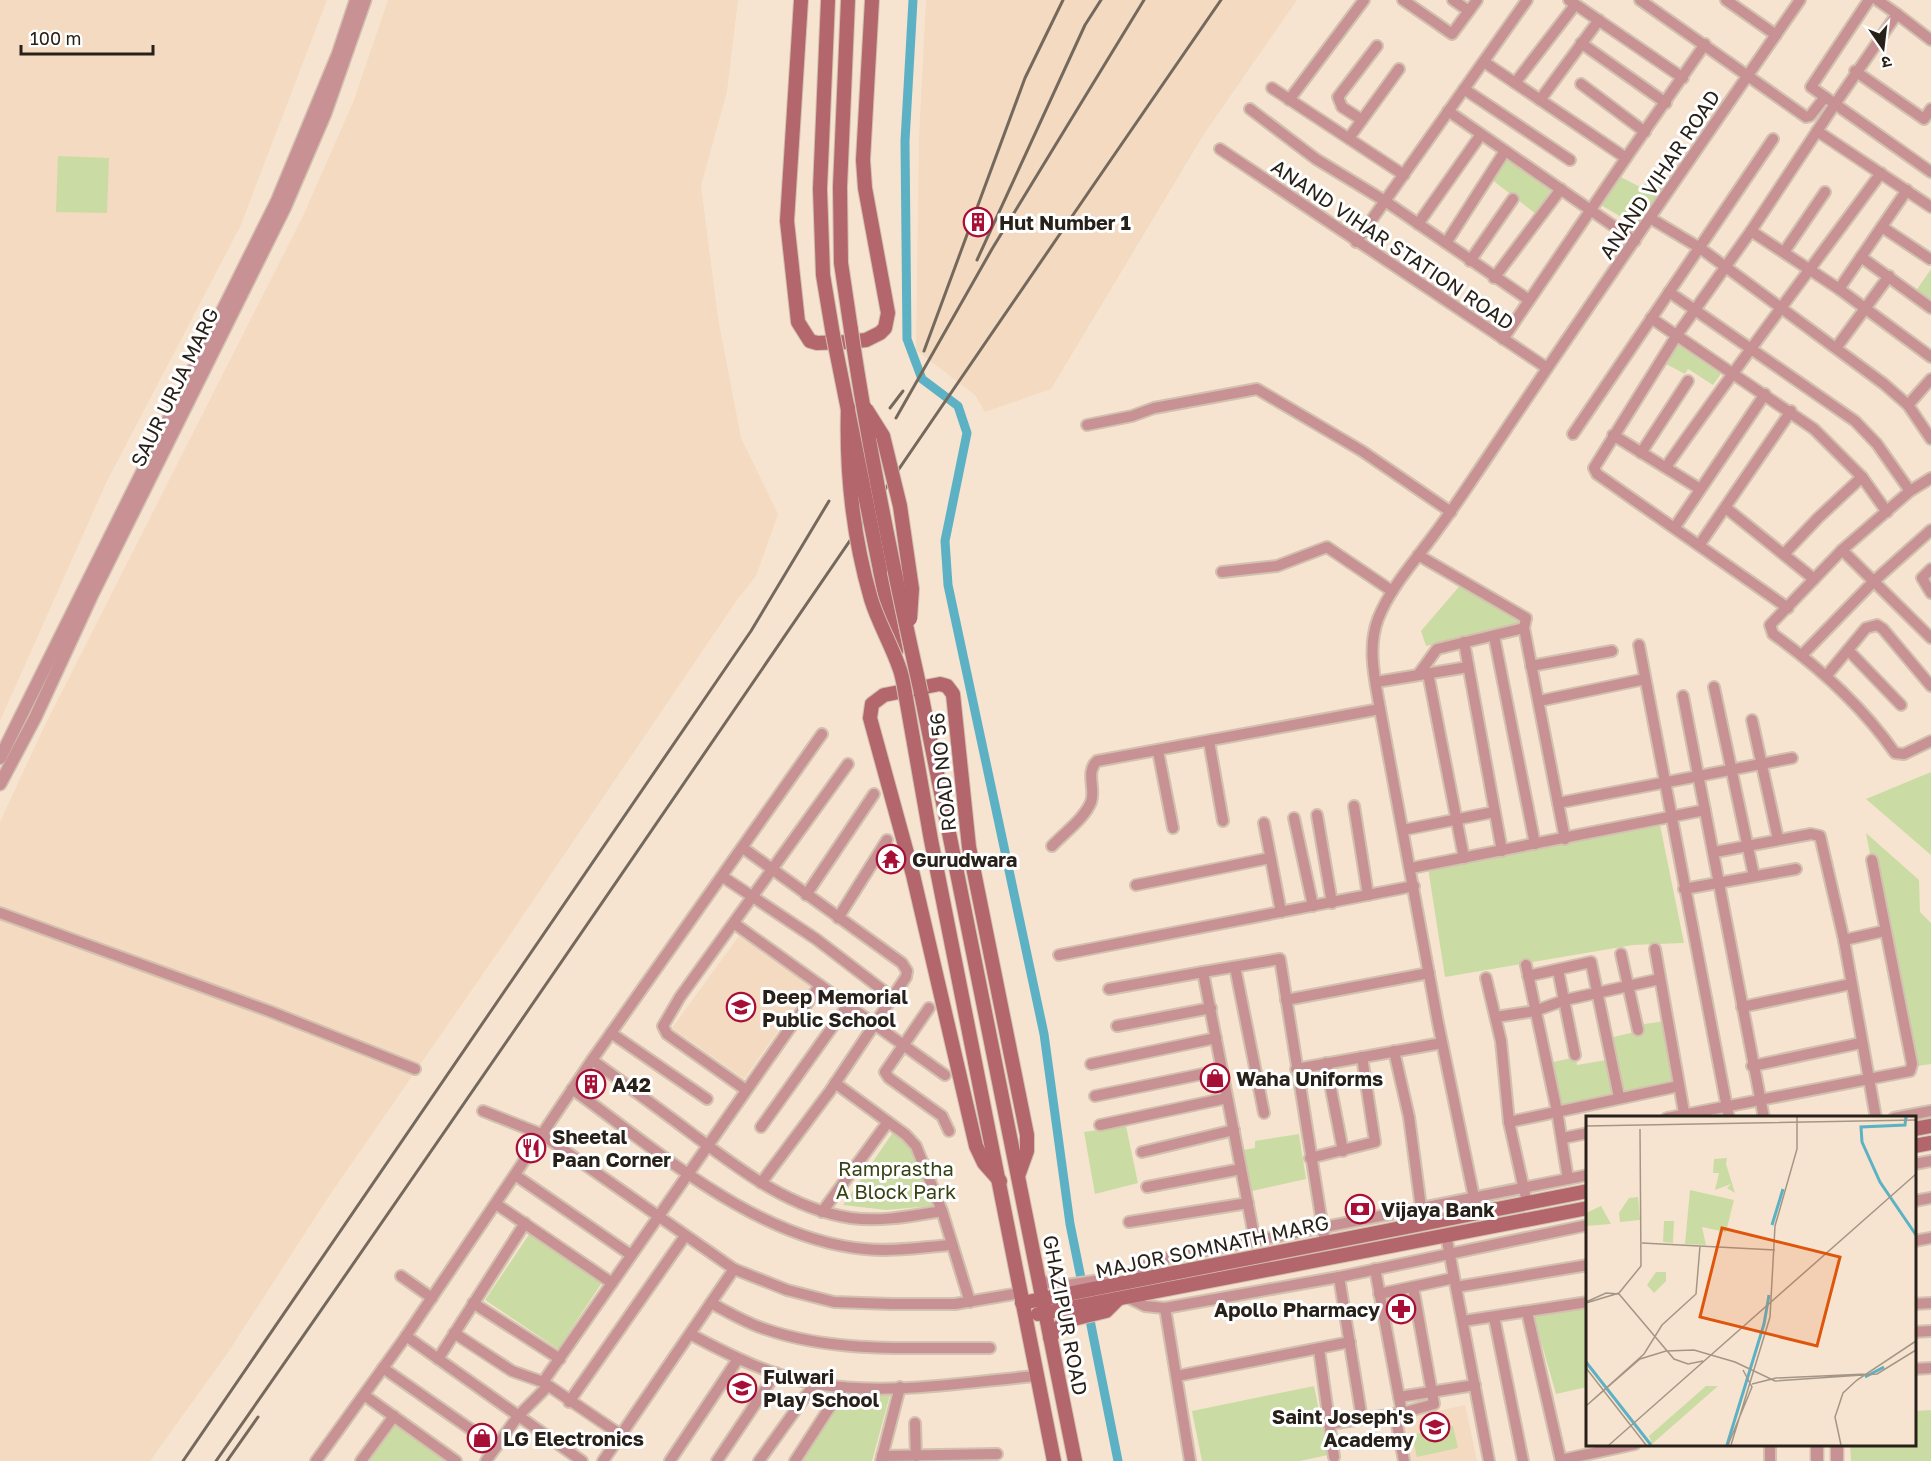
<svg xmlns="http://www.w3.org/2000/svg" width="1931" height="1461" viewBox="0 0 1931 1461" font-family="'Golos Text','Noto Sans Devanagari',sans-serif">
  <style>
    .built { fill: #f3dac0 }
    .green { fill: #cadca3 }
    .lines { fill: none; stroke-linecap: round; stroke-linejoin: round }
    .canal { stroke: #5cb2c4; stroke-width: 9 }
    .minor-casing { stroke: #d2c1af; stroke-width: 14 }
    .tertiary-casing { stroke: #d2c1af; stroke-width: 15 }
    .secondary-casing { stroke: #d2c1af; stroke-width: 16 }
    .minor { stroke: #c89295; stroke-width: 10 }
    .tertiary { stroke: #c89295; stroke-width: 12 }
    .secondary { stroke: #b4666d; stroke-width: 14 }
    .rail { stroke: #74695c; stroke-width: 3 }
    .secondary-bridge-casing { stroke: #d2c1af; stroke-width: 16; stroke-linecap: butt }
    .secondary-bridge { stroke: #b4666d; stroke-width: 14 }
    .labels { text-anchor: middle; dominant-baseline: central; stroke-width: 6; stroke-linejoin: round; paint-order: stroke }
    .street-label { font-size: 20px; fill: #282119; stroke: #fff }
    .poi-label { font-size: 20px; font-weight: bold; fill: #282119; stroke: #fff; text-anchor: start }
    .park-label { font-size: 20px; fill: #374315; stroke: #fff }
    .inset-river { fill: none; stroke: #5cb2c4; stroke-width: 3 }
    .inset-road { fill: none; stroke: #a49687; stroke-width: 1.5 }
    .view { fill: #de560d; fill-opacity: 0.15; stroke: #de560d; stroke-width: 3 }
    .inset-edge { fill: none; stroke: #282119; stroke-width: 3 }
  </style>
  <rect width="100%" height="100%" fill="#f7e4d0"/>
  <g class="built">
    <polygon points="0,0 327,0 240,227 107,481 0,721"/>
    <polygon points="388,0 738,0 727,91 701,186 718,318 741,438 778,514 756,576 737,600 505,942 327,1199 229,1351 150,1461 0,1461 0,822 44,727 304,214 354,100"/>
    <polygon points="926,0 1297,0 1204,134 1051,389 985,412 975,395 916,350 919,138"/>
    <polygon points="739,936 810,986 744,1079 672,1028"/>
    <polygon points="1465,1405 1477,1461 1407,1461 1398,1420"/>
  </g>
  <g class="green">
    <polygon points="58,156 109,158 107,213 56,212"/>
    <polygon points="1506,159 1551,190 1536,214 1491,179"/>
    <polygon points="1615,174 1642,188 1651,175 1664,184 1638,227 1596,202"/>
    <polygon points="1931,269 1931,312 1911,298"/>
    <polygon points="1679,343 1722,372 1713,385 1688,369 1685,374 1664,363"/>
    <polygon points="1463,582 1534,620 1426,646 1421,631"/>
    <polygon points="1931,772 1931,855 1866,799"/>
    <polygon points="1660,825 1684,943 1633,945 1445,977 1428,868"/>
    <polygon points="1866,833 1919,880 1920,912 1931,923 1931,1064 1911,1067"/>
    <polygon points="1665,1021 1675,1084 1553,1109 1544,1064 1576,1057 1577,1065 1612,1059 1609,1038 1639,1031 1638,1025"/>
    <polygon points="1126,1126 1138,1183 1095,1194 1084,1132"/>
    <polygon points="896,1128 915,1142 933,1206 886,1210 843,1205"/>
    <polygon points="1299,1134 1306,1179 1252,1191 1243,1150 1255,1148 1255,1141"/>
    <polygon points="530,1233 603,1281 558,1349 485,1300"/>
    <polygon points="1587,1306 1587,1387 1556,1394 1534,1317"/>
    <polygon points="1314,1386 1328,1455 1300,1461 1202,1461 1192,1411"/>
    <polygon points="845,1389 890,1395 872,1461 803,1461"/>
    <polygon points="1931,1410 1931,1461 1851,1461 1850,1445 1914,1444 1915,1411"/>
    <polygon points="394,1424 446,1461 367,1461"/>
    <polygon points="1453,1426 1458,1448 1417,1457 1412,1435"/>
  </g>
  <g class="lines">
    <g class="canal">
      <polyline points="913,0 905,141 907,339 922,379 958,406 967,433 945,541 948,585 1044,1034 1070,1224 1083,1288"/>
      <polyline points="1088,1310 1118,1461"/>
    </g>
    <g class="minor-casing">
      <g id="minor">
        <polyline points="1403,0 1452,34 1477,0"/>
        <polyline points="1453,0 1469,11"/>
        <polyline points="1569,0 1683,78"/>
        <polyline points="1640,0 1806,117 1810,116 1825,97"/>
        <polyline points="1726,0 1776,35"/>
        <polyline points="1877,0 1897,14"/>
        <polyline points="1931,40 1897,14 1835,104 1931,172"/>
        <polyline points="1581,43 1666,103"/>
        <polyline points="1484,62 1626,158 1705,44"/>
        <polyline points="1855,71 1924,119 1931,109"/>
        <polyline points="1515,83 1575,5"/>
        <polyline points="1581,84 1645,132"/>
        <polyline points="1272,88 1404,175"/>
        <polyline points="1464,89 1570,160"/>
        <polyline points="1289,100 1364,0"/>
        <polyline points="1540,100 1599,20"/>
        <polyline points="1250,109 1316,159 1385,201 1529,300"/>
        <polyline points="1448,111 1635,241"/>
        <polyline points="1362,120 1342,107 1338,97 1377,46"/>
        <polyline points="1817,131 1931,207"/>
        <polyline points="1349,138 1399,69"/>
        <polyline points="1220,149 1547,368"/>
        <polyline points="1650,218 1700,248 1884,384 1908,405 1931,439"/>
        <polyline points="1418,224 1480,136"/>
        <polyline points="1882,227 1930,259"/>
        <polyline points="1751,231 1839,289 1931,357"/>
        <polyline points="1356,242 1527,0"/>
        <polyline points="1446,243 1505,151"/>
        <polyline points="1784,252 1825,192"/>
        <polyline points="1861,257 1931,308"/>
        <polyline points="1470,261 1513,199"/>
        <polyline points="1494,278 1561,189"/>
        <polyline points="1839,289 1907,190"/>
        <polyline points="1669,292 1855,421 1877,444 1910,491"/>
        <polyline points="1651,318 1814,429 1862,477 1887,512"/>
        <polyline points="1503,339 1626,158"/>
        <polyline points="1836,348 1889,276"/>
        <polyline points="1908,405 1931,379"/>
        <polyline points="1087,425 1132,416 1154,408 1257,389 1362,451 1451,512"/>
        <polyline points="1573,434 1773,139"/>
        <polyline points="1613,435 1700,489"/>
        <polyline points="1641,453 1688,381"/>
        <path d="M1666 467C1735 368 1809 271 1881 173"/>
        <path d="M1931 478 1910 491 1842 550 1770 625 1773 634C1820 668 1862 706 1895 753L1904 754 1931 741"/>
        <polyline points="1726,508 1814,579"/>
        <polyline points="1675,527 1765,394"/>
        <polyline points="1700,544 1791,411"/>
        <polyline points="1842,550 1931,638"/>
        <polyline points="1784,554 1818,518 1862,477"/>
        <polyline points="1418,555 1526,618 1524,628 1565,839"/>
        <polyline points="1931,569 1922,578 1931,593"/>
        <polyline points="1222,572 1277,566 1327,547 1392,591"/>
        <polyline points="1788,608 1597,474 1594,468 1677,335 1751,231 1835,104 1811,87 1869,0"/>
        <polyline points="1494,636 1535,844"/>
        <polyline points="1464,642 1502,851"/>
        <polyline points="1639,645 1729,1118"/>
        <polyline points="1848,650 1901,705"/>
        <polyline points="1802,655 1874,581 1931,530"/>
        <polyline points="1531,666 1612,651"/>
        <polyline points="1428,673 1464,858"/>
        <polyline points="1418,675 1437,649 1524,628"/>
        <polyline points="1827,675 1866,628 1877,625 1883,629 1931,686"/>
        <polyline points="1376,682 1468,667"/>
        <polyline points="1714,687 1754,876"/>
        <polyline points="1683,696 1764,1118"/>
        <polyline points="1539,701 1645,679"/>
        <polyline points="1752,720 1778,839"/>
        <polyline points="1209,741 1223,821"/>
        <polyline points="1158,751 1173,828"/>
        <polyline points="1558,803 1792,758"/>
        <polyline points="1354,806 1368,895"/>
        <polyline points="1317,815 1332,903"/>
        <polyline points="1294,818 1313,906"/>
        <polyline points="1264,823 1281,912"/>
        <polyline points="1403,830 1494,812"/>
        <path d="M1052 846C1064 833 1084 819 1091 802 1096 789 1085 772 1097 761L1380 709"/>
        <polyline points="743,848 902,963 907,971 906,977 830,1091 761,1183"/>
        <polyline points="1715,852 1811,834 1820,836 1844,940 1876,1118"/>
        <polyline points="1411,868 1705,810"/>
        <polyline points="723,877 816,939 893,998"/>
        <polyline points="1136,885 1270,858"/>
        <polyline points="1684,889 1796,869"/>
        <polyline points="806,895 874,794"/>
        <polyline points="0,913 269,1011 415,1069"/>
        <polyline points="838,918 887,840"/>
        <polyline points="735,924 945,1075"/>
        <polyline points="1844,940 1884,931"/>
        <polyline points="1655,949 1685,1118"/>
        <polyline points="1621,954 1638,1030"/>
        <polyline points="1059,955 1414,886"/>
        <polyline points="1526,965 1557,1111 1568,1179"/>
        <polyline points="1235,967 1264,1113"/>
        <polyline points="1558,970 1575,1055"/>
        <polyline points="1203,972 1280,959 1325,1242"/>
        <polyline points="1528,976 1591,962 1619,1097"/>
        <polyline points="1486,978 1501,1041 1509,1122 1525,1194"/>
        <polyline points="1109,989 1203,972 1255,1241"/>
        <polyline points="1286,1000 1429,973"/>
        <polyline points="1742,1007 1851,984"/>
        <polyline points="929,1008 885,1072 889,1078 942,1116 949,1131"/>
        <polyline points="1496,1017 1535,1011 1565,1000 1660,979"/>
        <polyline points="1117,1026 1211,1008"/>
        <polyline points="611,1033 707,1099"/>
        <polyline points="1394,1051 1409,1117 1423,1223"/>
        <path d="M592 1060C625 1084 658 1108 691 1133 739 1169 790 1209 851 1218 882 1222 911 1216 942 1211"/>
        <polyline points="1326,1063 1343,1151"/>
        <polyline points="1091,1064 1216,1038"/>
        <polyline points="1752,1066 1861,1043"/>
        <polyline points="1296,1069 1442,1043"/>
        <polyline points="835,1083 906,1135 916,1146 942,1211 970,1302"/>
        <path d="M572 1089C657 1150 757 1240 865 1249 894 1252 923 1247 952 1245"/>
        <polyline points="746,1090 667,1034 663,1026 680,997 848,764"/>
        <polyline points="1095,1096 1222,1070"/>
        <polyline points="483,1111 541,1134 734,1269 787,1290 834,1302 891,1304 955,1304 1020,1293"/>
        <polyline points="1667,1118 1910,1071 1912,1064 1872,860"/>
        <polyline points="1894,1118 1931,1111"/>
        <polyline points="1509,1122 1679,1086"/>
        <polyline points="1100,1125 1227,1098"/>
        <polyline points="761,1127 848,1005"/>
        <polyline points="1563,1138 1588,1133"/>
        <polyline points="1142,1152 1234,1130"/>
        <polyline points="1310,1158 1375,1142 1362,1057"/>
        <polyline points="1914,1164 1931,1161"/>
        <polyline points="515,1175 631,1255"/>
        <polyline points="1147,1187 1241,1169"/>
        <polyline points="1914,1201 1931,1198"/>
        <polyline points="496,1204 612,1283"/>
        <polyline points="822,1212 888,1122"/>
        <path d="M1477 1212 1438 1023 1380 709C1375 680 1367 648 1378 619 1390 588 1414 562 1433 536 1451 512 1468 486 1485 461 1588 306 1694 153 1800 0"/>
        <polyline points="1129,1222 1248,1203"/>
        <polyline points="1446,1235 1489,1461"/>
        <polyline points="1914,1241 1931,1238"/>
        <polyline points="1375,1269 1402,1413"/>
        <polyline points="401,1276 432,1298"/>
        <polyline points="1339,1277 1362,1419"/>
        <polyline points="1039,1280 1060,1286 1101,1280 1114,1284"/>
        <polyline points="1128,1282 1144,1266 1163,1259 1588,1175"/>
        <polyline points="1456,1287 1588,1265"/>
        <polyline points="1379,1294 1454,1278"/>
        <polyline points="1127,1297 1145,1306 1165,1308 1339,1277 1588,1225"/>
        <polyline points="473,1303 560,1359"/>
        <path d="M711 1303C728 1312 746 1323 765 1329 837 1354 916 1347 990 1348"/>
        <polyline points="1914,1304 1931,1303"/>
        <polyline points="1165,1308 1190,1461"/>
        <polyline points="1527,1312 1561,1461"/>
        <polyline points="1494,1317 1523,1461"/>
        <polyline points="1463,1321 1588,1302"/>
        <polyline points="1914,1332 1931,1331"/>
        <polyline points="454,1333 512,1371 543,1382 621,1435"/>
        <path d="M690 1334C731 1356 771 1376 817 1384 888 1396 965 1382 1036 1376"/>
        <polyline points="406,1336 582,1461"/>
        <polyline points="1319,1349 1334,1457"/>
        <polyline points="438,1359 525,1223"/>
        <polyline points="383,1368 496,1447"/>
        <polyline points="1914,1369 1931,1368"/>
        <polyline points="1177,1376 1350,1342"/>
        <polyline points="543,1382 820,985"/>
        <polyline points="364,1395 456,1461"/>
        <polyline points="1399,1397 1475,1385"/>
        <polyline points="569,1402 685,1236"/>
        <polyline points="1395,1414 1404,1461"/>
        <polyline points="915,1423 916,1456"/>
        <polyline points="1329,1424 1402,1413 1434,1404 1413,1287"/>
        <polyline points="1770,1444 1770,1461"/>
        <polyline points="882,1456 997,1454"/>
        <polyline points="1561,1460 1635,1444"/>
        <polyline points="316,1461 404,1339 592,1060 822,734"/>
        <polyline points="361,1461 394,1416"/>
        <polyline points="486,1461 518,1416 548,1386"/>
        <polyline points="603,1461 734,1269"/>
        <polyline points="670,1461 738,1359"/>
        <polyline points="717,1461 776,1373"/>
        <polyline points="759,1461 815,1383"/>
        <polyline points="795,1461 843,1387"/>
        <polyline points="881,1461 900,1387"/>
      </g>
    </g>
    <g class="tertiary-casing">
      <g id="tertiary">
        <polyline points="0,758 277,201 338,54 356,0"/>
        <polyline points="0,784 35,718 92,595 285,207 325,114 365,0"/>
        <polyline points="1817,1444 1817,1461"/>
        <polyline points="1837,1444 1837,1461"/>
      </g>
    </g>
    <g class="secondary-casing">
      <g id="secondary">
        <polyline points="801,0 787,221 798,322 810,341 817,343 847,342 866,340 880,333 885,328 888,313 865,188 863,160 872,0"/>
        <polyline points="828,0 820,189 823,275 833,335"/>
        <polyline points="848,0 840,187 841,263 851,330"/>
        <polyline points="880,570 896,651"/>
        <polyline points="921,693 1075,1461"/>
        <polyline points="906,698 931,840 1054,1461"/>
        <polyline points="1914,1129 1931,1126"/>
        <polyline points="1914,1146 1931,1143"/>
        <polyline points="1000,1181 984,1163 976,1146 913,875 870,718 872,704 884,695 940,684 947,686 953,694 969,847 1027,1135 1027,1151 1018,1176"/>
        <polyline points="1022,1303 1588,1191"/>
        <polyline points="1038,1314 1588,1208"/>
        <polyline points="1050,1337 1065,1321 1106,1311 1118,1299"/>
      </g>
    </g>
    <use href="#minor" class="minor"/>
    <use href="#tertiary" class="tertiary"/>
    <use href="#secondary" class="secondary"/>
    <g class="rail">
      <polyline points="977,260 1085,25 1101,0"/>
      <polyline points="924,351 1025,78 1063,0"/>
      <polyline points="890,408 903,391"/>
      <polyline points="896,418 992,249 1144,0"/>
      <polyline points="183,1461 751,631 829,501"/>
      <path d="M216 1461C555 977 885 486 1221 0"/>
      <polyline points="227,1461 258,1417"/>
    </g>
    <g class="secondary-bridge-casing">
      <g id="secondary-bridge">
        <path d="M851 330C869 452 894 573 921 693"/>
        <polyline points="833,335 880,570"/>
        <path d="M848 407C846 472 853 537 871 599 878 622 891 644 899 667 903 677 904 688 906 698"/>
        <polyline points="866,409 883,436 900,506 912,589 910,619"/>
      </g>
    </g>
    <use href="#secondary-bridge" class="secondary-bridge"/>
  </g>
  <defs>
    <g id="building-ring" transform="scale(1.5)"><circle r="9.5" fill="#fff" stroke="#a70f37" stroke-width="1.5"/><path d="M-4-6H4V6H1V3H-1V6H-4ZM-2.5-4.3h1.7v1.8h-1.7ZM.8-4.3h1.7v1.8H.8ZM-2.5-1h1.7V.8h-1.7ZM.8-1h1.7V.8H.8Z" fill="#a70f37"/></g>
    <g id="temple-ring" transform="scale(1.5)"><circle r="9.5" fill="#fff" stroke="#a70f37" stroke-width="1.5"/><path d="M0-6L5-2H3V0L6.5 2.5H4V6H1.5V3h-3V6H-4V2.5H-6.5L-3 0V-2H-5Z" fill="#a70f37"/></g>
    <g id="school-ring" transform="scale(1.5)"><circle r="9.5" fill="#fff" stroke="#a70f37" stroke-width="1.5"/><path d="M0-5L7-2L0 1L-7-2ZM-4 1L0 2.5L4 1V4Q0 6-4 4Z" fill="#a70f37"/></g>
    <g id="shop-ring" transform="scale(1.5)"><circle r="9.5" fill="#fff" stroke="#a70f37" stroke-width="1.5"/><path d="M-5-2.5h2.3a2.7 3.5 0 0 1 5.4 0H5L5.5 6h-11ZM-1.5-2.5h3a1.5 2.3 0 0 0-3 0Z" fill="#a70f37"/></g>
    <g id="restaurant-ring" transform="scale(1.5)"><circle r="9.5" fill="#fff" stroke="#a70f37" stroke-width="1.5"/><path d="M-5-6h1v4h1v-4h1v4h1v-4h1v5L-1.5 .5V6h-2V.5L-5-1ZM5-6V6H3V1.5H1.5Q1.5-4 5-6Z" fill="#a70f37"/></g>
    <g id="bank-ring" transform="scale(1.5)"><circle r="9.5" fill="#fff" stroke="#a70f37" stroke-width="1.5"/><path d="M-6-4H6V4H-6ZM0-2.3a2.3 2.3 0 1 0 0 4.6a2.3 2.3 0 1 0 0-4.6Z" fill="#a70f37"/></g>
    <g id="pharmacy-ring" transform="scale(1.5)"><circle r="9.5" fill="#fff" stroke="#a70f37" stroke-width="1.5"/><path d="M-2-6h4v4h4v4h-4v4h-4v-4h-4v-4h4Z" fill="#a70f37"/></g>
  </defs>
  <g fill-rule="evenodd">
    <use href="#building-ring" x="978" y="222"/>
    <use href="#temple-ring" x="891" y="859"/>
    <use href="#school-ring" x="741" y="1007"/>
    <use href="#shop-ring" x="1215" y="1078"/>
    <use href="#building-ring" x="591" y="1084"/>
    <use href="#restaurant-ring" x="531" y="1148"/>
    <use href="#bank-ring" x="1360" y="1209"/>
    <use href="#pharmacy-ring" x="1401" y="1309"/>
    <use href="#school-ring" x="742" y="1388"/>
    <use href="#school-ring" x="1435" y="1427"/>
    <use href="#shop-ring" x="482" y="1438"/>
  </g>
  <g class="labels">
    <g class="street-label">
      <text transform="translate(1659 174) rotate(-56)">ANAND VIHAR ROAD</text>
      <text transform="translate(1393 244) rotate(34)">ANAND VIHAR STATION ROAD</text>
      <text transform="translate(174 387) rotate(-64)">SAUR URJA MARG</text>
      <text transform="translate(942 772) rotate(-96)">ROAD NO 56</text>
      <text transform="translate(1212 1246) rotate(-12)">MAJOR SOMNATH MARG</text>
      <text transform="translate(1066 1315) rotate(79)">GHAZIPUR ROAD</text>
    </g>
    <g class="poi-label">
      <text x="999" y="222">Hut Number 1</text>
      <text x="912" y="859">Gurudwara</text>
      <text x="762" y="996">Deep Memorial<tspan x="762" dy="23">Public School</tspan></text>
      <text x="1236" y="1078">Waha Uniforms</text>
      <text x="612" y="1084">A42</text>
      <text x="552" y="1136">Sheetal<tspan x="552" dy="23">Paan Corner</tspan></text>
      <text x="1381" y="1209">Vijaya Bank</text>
      <text x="1380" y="1309" text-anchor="end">Apollo Pharmacy</text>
      <text x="763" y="1376">Fulwari<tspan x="763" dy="23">Play School</tspan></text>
      <text x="1414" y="1416" text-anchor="end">Saint Joseph's<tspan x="1414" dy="23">Academy</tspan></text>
      <text x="503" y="1438">LG Electronics</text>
    </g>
    <g class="park-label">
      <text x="896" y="1168">Ramprastha<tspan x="896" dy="23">A Block Park</tspan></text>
    </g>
  </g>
  <g transform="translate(1586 1116)">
    <rect width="330" height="330" fill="#f7e4d0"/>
    <path d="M141 42 140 48 149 77 141 72 145 68 129 74 133 57H127L128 43ZM104 74 148 84 140 116 116 111 120 129 99 128ZM52 81 54 104 34 106 33 97 43 82ZM15 90 25 108 0 110V97ZM78 105H88L87 127 77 126ZM70 156H80V165L68 177 61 169ZM120 270H132L66 328 63 320Z" fill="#cadca3"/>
    <path class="inset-river" d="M320 1 319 9 275 11 276 26 294 66 330 119M186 109 197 73M0 246 65 329M279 261 298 251M141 329 178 208 183 179"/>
    <path class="inset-road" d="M0 10 330 4M56 127 189 134M0 186 20 177 33 178 88 243 102 248 117 245M0 187 33 177 55 150 54 13M0 252 60 329M166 268 190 262 280 258M0 290 58 238 76 209 110 178 114 130M0 290 54 243 80 235 108 234 149 246 189 265 291 258 330 234M23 329 330 58M142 329 166 271 157 254M145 329 184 201 189 110 211 33V1M255 329 249 301 257 277 271 264 330 225"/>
    <path class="view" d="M136 112 254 141 231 230 114 201Z"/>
    <rect width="330" height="330" class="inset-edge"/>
  </g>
  <g transform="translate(1883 48) rotate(166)" stroke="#ffffff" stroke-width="4.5" paint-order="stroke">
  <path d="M0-4.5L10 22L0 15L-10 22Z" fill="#282119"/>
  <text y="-9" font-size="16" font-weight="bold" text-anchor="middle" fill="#282119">उ</text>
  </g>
  <path d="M21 45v9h132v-9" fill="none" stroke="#282119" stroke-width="3"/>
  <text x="30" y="45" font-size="18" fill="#282119" stroke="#ffffff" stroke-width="4.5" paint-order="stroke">100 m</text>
</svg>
